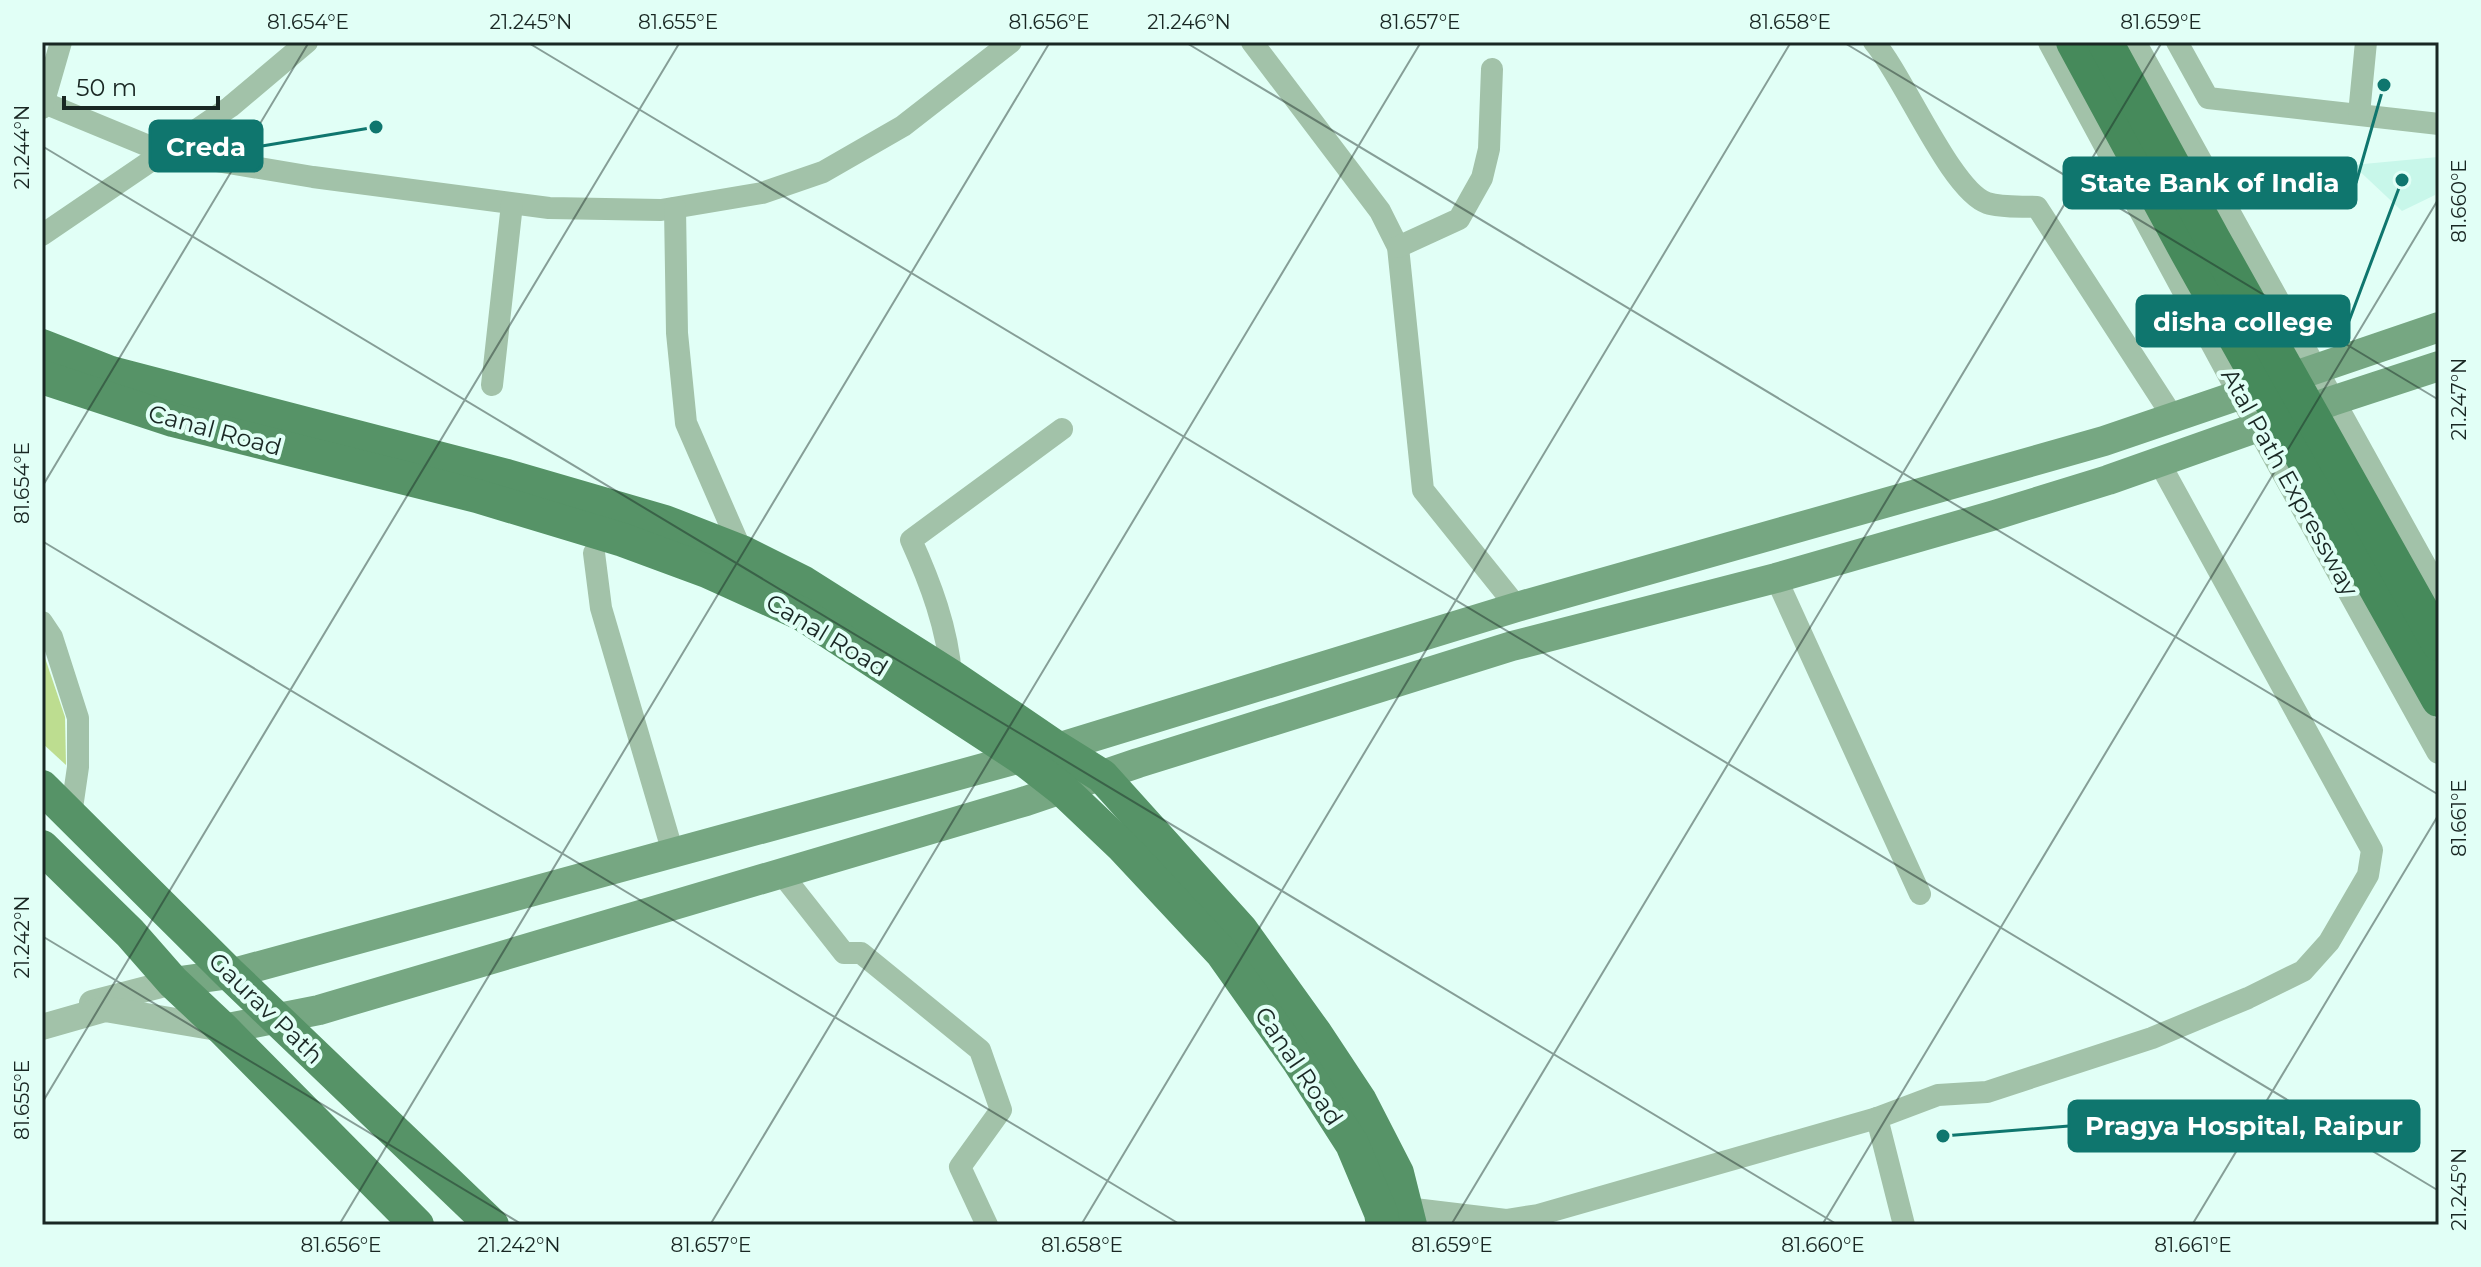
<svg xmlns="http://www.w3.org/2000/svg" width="2481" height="1267" viewBox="0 0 2481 1267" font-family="Montserrat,sans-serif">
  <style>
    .built { fill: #c8f7ea }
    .green { fill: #bddd90 }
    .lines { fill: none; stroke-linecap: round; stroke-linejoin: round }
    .minor { stroke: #a2c2a9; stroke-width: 22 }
    .tertiary { stroke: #a2c2a9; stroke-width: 26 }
    .secondary { stroke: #76a782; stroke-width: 30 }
    .primary { stroke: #569367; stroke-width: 34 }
    .trunk-bridge { stroke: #468a5b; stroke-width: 36 }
    .ticks { fill: none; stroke: #192723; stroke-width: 2; stroke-opacity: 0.45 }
    .labels { text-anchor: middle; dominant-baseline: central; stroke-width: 8; stroke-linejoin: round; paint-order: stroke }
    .street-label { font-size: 24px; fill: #192723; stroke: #e1fff6 }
    .leader { fill: none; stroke: #0f766e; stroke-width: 3 }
    .callout-dot { fill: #0f766e; stroke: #e1fff6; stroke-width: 3 }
    .callout { fill: #0f766e; stroke: #0f766e; stroke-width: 3 }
    .callout-label { font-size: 26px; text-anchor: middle; font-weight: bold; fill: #fff }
    .neatline { fill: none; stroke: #192723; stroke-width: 3 }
    .ticks-label { font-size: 20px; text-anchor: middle; fill: #192723 }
  </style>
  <rect width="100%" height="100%" fill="#e1fff6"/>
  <polygon class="built" points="2438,157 2435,195 2402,211 2353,165"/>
  <polygon class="green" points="42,649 65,717 66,765 42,743"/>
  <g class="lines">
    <g class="minor">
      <polyline points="1252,42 1380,211 1398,247 1423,490 1517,607"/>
      <path d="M1874 42C1903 75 1951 191 1987 203 2002 208 2022 206 2037 207L2173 417"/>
      <polyline points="2177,42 2208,98 2439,124"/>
      <polyline points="42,102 163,152 313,177 549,208 661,210 762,193 823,172 903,126 1011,42"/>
      <polyline points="42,108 61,42"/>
      <polyline points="2359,114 2366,42"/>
      <polyline points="675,208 677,333 686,423 742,552"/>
      <polyline points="42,235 230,107 307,42"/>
      <polyline points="1398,247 1459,219 1482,178 1489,149 1492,69"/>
      <polyline points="492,385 512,204"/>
      <polyline points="594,553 601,608 673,853"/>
      <polyline points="1776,578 1920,894"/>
      <polyline points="42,622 52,637 78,718 78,767 71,815"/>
      <path d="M951 676C948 629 930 582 911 540L1062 429"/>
      <polyline points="781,873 844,953 861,953 980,1050 1001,1110 960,1167 987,1225"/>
      <polyline points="1877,1118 1904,1225"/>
      <polyline points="1394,1210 1406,1208 1506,1220 1538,1215 1877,1118 1938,1095 1987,1092 2152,1038 2248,998 2303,971 2329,942 2368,875 2372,850 2159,462"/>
    </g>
    <g class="tertiary">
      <polyline points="2051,42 2241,394 2439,751"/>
      <polyline points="2133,42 2439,594"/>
      <polyline points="92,1003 173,982"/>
      <polyline points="42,1027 105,1009 223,1029"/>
    </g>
    <g class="secondary">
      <polyline points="173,982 230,974 1057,748 1517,607 2104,441 2439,327"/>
      <polyline points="223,1029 319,1010 1026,801 1138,763 1512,646 1776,578 1995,515 2108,480 2332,401 2439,366"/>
    </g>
    <g class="primary">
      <polyline points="42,346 111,373 507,476 665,522 742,552 804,583 951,676 1057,748 1102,776 1241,930 1315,1033 1360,1101 1397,1173 1410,1225"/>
      <polyline points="42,377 173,420 477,496 623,540 707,571 802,614 1022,758 1062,789 1122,846 1222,953 1300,1063 1352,1144 1381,1213 1383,1225"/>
      <polyline points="42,787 230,974 492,1225"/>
      <polyline points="42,847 130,933 173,982 223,1029 417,1225"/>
    </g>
    <g class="trunk-bridge">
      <polyline points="2074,42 2189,254 2439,699"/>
      <polyline points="2105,42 2213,240 2439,643"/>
    </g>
  </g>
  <path class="ticks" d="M527 42 2439 1191M1185 42 2439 795M1843 42 2439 400M42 146 1838 1225M42 487 309 42M42 541 1181 1225M42 936 523 1225M42 1103 680 42M339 1225 1050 42M710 1225 1421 42M1081 1225 1791 42M1451 1225 2162 42M1822 1225 2439 198M2192 1225 2439 814"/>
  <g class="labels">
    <g class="street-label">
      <text transform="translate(215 430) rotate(15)">Canal Road</text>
      <text transform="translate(2290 482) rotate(61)">Atal Path Expressway</text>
      <text transform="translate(827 635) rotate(31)">Canal Road</text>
      <text transform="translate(266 1008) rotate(44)">Gaurav Path</text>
      <text transform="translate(1299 1066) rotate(56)">Canal Road</text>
    </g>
  </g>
  <path class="leader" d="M376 127L262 146M2384 85L2356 183M2402 180L2349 321M1943 1136L2069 1126"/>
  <g class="callout-dot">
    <circle cx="376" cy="127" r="8"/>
    <circle cx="2384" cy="85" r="8"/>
    <circle cx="2402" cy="180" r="8"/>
    <circle cx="1943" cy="1136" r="8"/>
  </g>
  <g class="callout">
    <rect x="150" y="121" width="112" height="50" rx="8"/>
    <rect x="2064" y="158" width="292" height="50" rx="8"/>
    <rect x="2137" y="296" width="212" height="50" rx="8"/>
    <rect x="2069" y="1101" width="350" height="50" rx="8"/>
  </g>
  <g class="callout-label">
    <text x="206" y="156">Creda</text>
    <text x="2210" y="192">State Bank of India</text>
    <text x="2243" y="331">disha college</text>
    <text x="2244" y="1135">Pragya Hospital, Raipur</text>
  </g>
  <rect width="2481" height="1267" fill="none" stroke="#e1fff6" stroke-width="88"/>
  <path d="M64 96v12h154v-12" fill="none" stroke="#192723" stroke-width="4"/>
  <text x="76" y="96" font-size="24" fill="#192723" stroke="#e1fff6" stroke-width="6" paint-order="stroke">50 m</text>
  <rect x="44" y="44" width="2393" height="1179" class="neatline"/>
  <g class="ticks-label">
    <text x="308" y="29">81.654°E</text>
    <text x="531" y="29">21.245°N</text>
    <text x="678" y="29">81.655°E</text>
    <text x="1049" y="29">81.656°E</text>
    <text x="1189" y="29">21.246°N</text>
    <text x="1420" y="29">81.657°E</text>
    <text x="1790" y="29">81.658°E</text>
    <text x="2161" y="29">81.659°E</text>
    <text transform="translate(22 147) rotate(-90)" y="7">21.244°N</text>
    <text transform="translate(2459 201) rotate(-90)" y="7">81.660°E</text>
    <text transform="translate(2459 399) rotate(-90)" y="7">21.247°N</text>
    <text transform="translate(22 483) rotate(-90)" y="7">81.654°E</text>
    <text transform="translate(2459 818) rotate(-90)" y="7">81.661°E</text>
    <text transform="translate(22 937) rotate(-90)" y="7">21.242°N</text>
    <text transform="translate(22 1100) rotate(-90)" y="7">81.655°E</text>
    <text transform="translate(2459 1189) rotate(-90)" y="7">21.245°N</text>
    <text x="341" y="1252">81.656°E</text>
    <text x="519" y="1252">21.242°N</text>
    <text x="711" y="1252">81.657°E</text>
    <text x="1082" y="1252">81.658°E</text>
    <text x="1452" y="1252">81.659°E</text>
    <text x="1823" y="1252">81.660°E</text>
    <text x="2193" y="1252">81.661°E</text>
  </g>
</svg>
